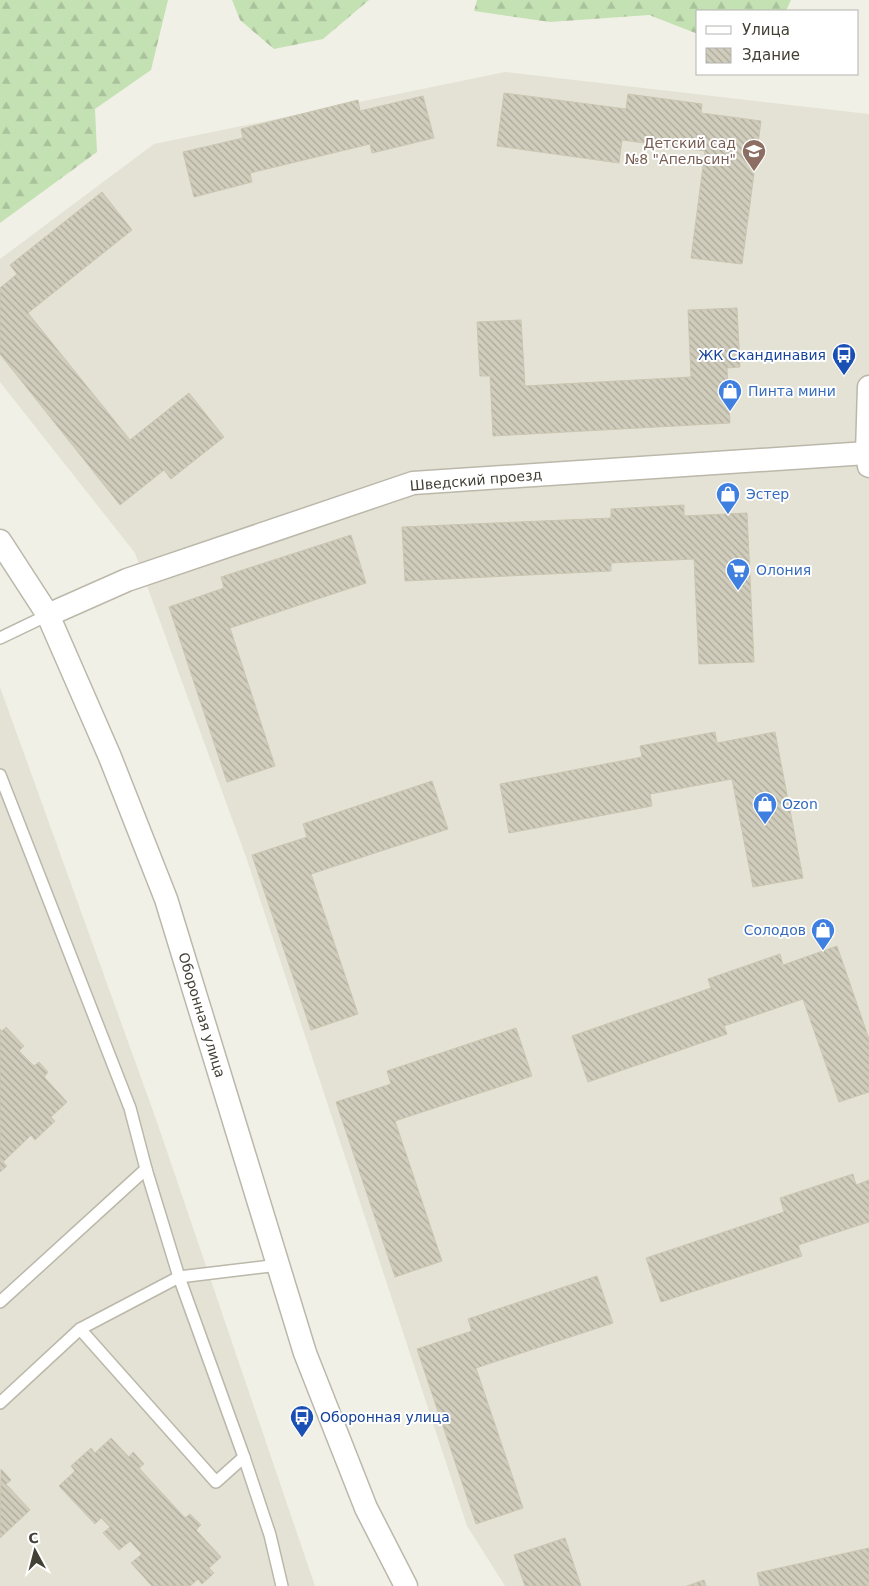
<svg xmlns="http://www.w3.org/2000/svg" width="869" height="1586" viewBox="0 0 869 1586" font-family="'DejaVu Sans',sans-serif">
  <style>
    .residential { fill: #e4e2d5 }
    .forest { fill: url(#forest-firs) }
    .building { fill: url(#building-back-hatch); stroke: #cbc6b1 }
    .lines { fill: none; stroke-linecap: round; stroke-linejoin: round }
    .lane-casing { stroke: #bbb8aa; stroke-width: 14 }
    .street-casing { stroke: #bbb8aa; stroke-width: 25 }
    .lane { stroke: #fff; stroke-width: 11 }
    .street { stroke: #fff; stroke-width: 22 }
    .labels { text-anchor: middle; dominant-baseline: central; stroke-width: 4; stroke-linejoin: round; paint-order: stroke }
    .education-label { font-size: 14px; fill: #785e54; stroke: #fff; text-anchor: end }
    .transit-label { font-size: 14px; fill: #164399; stroke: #fff; text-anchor: end }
    .shop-label { font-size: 14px; fill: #366cbe; stroke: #fff; text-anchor: start }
    .street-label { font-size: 14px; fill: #434036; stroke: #fff }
  </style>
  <defs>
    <pattern id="forest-firs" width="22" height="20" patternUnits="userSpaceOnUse" patternTransform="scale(1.25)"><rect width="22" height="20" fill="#c4e1b3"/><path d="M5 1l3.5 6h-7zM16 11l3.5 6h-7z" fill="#aac29b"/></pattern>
    <pattern id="building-back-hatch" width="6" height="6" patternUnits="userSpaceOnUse" patternTransform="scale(1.25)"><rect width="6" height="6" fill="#d1cdbd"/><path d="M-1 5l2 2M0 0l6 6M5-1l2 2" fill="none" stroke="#aba89a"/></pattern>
  </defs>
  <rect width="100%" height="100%" fill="#f1f0e6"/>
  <g class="residential">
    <polygon points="505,72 869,114 869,1586 505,1586 467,1526 246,857 135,553 0,382 0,259 154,144"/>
    <polygon points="0,687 157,1122 315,1586 0,1586"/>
  </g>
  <g class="forest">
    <polygon points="0,0 168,0 151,70 95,109 97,152 0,223"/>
    <polygon points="232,0 369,0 323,39 274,49 240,20"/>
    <polygon points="477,0 791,0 786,11 698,11 698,34 649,15 550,22 474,11"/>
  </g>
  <g class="building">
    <polygon points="504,93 626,109 628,94 702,104 701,113 761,121 742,264 691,258 705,151 622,140 619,163 497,146"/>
    <polygon points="423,96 434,138 372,153 370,144 250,173 252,182 194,197 183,152 243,138 241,129 358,100 360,111"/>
    <polygon points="102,192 132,230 28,313 130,440 189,393 224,437 171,479 164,470 120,505 0,354 0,288 17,274 10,265"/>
    <polygon points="737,308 740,367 727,368 730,423 493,436 490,376 480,376 477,322 521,320 525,386 691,377 688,310"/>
    <polygon points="684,505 684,516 747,513 754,662 699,664 694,559 611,563 611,571 405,581 402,527 611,518 611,509"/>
    <polygon points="351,535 366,583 230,628 275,766 227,782 169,607 224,588 221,577"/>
    <polygon points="715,732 717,743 775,732 803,878 753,887 732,779 650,794 652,806 509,833 500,784 642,757 640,746"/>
    <polygon points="432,781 448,829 311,874 358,1014 311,1030 252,855 307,837 303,824"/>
    <polygon points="837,946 869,1039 869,1092 839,1102 803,999 724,1026 727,1034 588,1082 572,1036 711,988 708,979 780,954 783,965"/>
    <polygon points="6,1027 24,1046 19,1051 34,1066 39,1062 48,1072 44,1077 67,1102 51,1117 55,1121 35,1140 31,1135 3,1162 7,1166 0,1172 0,1029 2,1031"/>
    <polygon points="516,1028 532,1076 395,1121 442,1261 395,1277 336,1102 391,1084 387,1071"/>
    <polygon points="853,1174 856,1185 869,1180 869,1222 798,1245 802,1256 661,1302 646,1258 784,1212 780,1198"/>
    <polygon points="597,1276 613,1323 476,1368 523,1508 476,1524 417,1349 472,1331 468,1319"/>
    <polygon points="111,1438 129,1457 133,1452 144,1464 139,1468 185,1518 190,1514 201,1525 196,1530 221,1557 209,1568 214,1573 202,1584 198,1579 190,1586 152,1586 131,1563 142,1554 130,1541 119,1550 103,1533 110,1527 101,1518 95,1524 59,1486 75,1471 71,1466 91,1448 95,1453"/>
    <polygon points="1,1469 11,1480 6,1484 30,1510 0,1538"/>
    <polygon points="565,1538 581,1586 525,1586 514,1555"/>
    <polygon points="869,1548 869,1586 760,1586 757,1573"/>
    <polygon points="704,1580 706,1586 687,1586"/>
  </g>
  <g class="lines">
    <g class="lane-casing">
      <g id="lane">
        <polyline points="0,638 48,615"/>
        <polyline points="0,775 130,1108 146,1169 0,1302"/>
        <polyline points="80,1329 179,1277 279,1265"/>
        <polyline points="0,1403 80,1329 216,1482 244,1457 179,1277 146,1169"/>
        <polyline points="244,1457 270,1535 282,1586"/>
      </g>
    </g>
    <g class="street-casing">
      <g id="street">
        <polyline points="869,466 867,453 869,387"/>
        <polyline points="0,541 48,615 110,757 166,899 305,1353 366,1508 406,1586"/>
        <polyline points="48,615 127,580 413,483 867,453"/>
      </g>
    </g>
    <use href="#lane" class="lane"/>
    <use href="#street" class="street"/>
  </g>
  <defs>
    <g id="school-pin" transform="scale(1.25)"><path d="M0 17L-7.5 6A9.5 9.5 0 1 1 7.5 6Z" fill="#8d6e63" stroke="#fff"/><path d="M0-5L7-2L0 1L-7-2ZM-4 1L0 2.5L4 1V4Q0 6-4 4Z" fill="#fff"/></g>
    <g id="bus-pin" transform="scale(1.25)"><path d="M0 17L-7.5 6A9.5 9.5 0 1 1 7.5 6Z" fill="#1a4fb4" stroke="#fff"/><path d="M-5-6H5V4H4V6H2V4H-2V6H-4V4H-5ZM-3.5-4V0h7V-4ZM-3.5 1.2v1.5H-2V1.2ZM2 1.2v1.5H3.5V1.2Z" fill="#fff"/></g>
    <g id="shop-pin" transform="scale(1.25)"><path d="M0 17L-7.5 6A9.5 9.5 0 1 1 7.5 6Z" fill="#3f7fe0" stroke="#fff"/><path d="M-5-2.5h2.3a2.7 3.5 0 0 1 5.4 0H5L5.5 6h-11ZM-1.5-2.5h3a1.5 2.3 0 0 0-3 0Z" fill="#fff"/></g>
    <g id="supermarket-pin" transform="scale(1.25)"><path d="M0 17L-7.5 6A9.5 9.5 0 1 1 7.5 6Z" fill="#3f7fe0" stroke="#fff"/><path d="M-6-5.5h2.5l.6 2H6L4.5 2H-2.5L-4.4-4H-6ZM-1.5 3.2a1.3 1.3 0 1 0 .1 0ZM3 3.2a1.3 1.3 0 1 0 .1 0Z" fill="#fff"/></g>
  </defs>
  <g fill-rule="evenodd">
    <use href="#school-pin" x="754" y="151"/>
    <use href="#bus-pin" x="844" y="355"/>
    <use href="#shop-pin" x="730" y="391"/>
    <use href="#shop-pin" x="728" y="494"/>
    <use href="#supermarket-pin" x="738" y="570"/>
    <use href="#shop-pin" x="765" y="804"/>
    <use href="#shop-pin" x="823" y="930"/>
    <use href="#bus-pin" x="302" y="1417"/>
  </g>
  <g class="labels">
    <g class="education-label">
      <text x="736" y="143">Детский сад<tspan x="736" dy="16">№8 "Апельсин"</tspan></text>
    </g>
    <g class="transit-label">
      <text x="826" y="355">ЖК Скандинавия</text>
      <text x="320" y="1417" text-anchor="start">Оборонная улица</text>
    </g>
    <g class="shop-label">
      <text x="748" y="391">Пинта мини</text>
      <text x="746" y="494">Эстер</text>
      <text x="756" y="570">Олония</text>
      <text x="782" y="804">Ozon</text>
      <text x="806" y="930" text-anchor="end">Солодов</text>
    </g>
    <g class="street-label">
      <text transform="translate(476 480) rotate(-5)">Шведский проезд</text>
      <text transform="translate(202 1015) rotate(73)">Оборонная улица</text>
    </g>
  </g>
  <rect x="696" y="10" width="162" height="65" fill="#ffffff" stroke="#b4b3af"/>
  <rect x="706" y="26" width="25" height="8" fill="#ffffff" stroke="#b4b3af"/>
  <text x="742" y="35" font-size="15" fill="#434036">Улица</text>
  <rect x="706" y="48" width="25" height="15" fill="url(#building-back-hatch)" stroke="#b4b3af"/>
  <text x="742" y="60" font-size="15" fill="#434036">Здание</text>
  <g transform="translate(35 1551) rotate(353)" stroke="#ffffff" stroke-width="4" paint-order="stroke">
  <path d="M0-4L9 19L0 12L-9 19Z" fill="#434036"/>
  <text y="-8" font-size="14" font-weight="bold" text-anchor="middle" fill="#434036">С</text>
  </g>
</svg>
